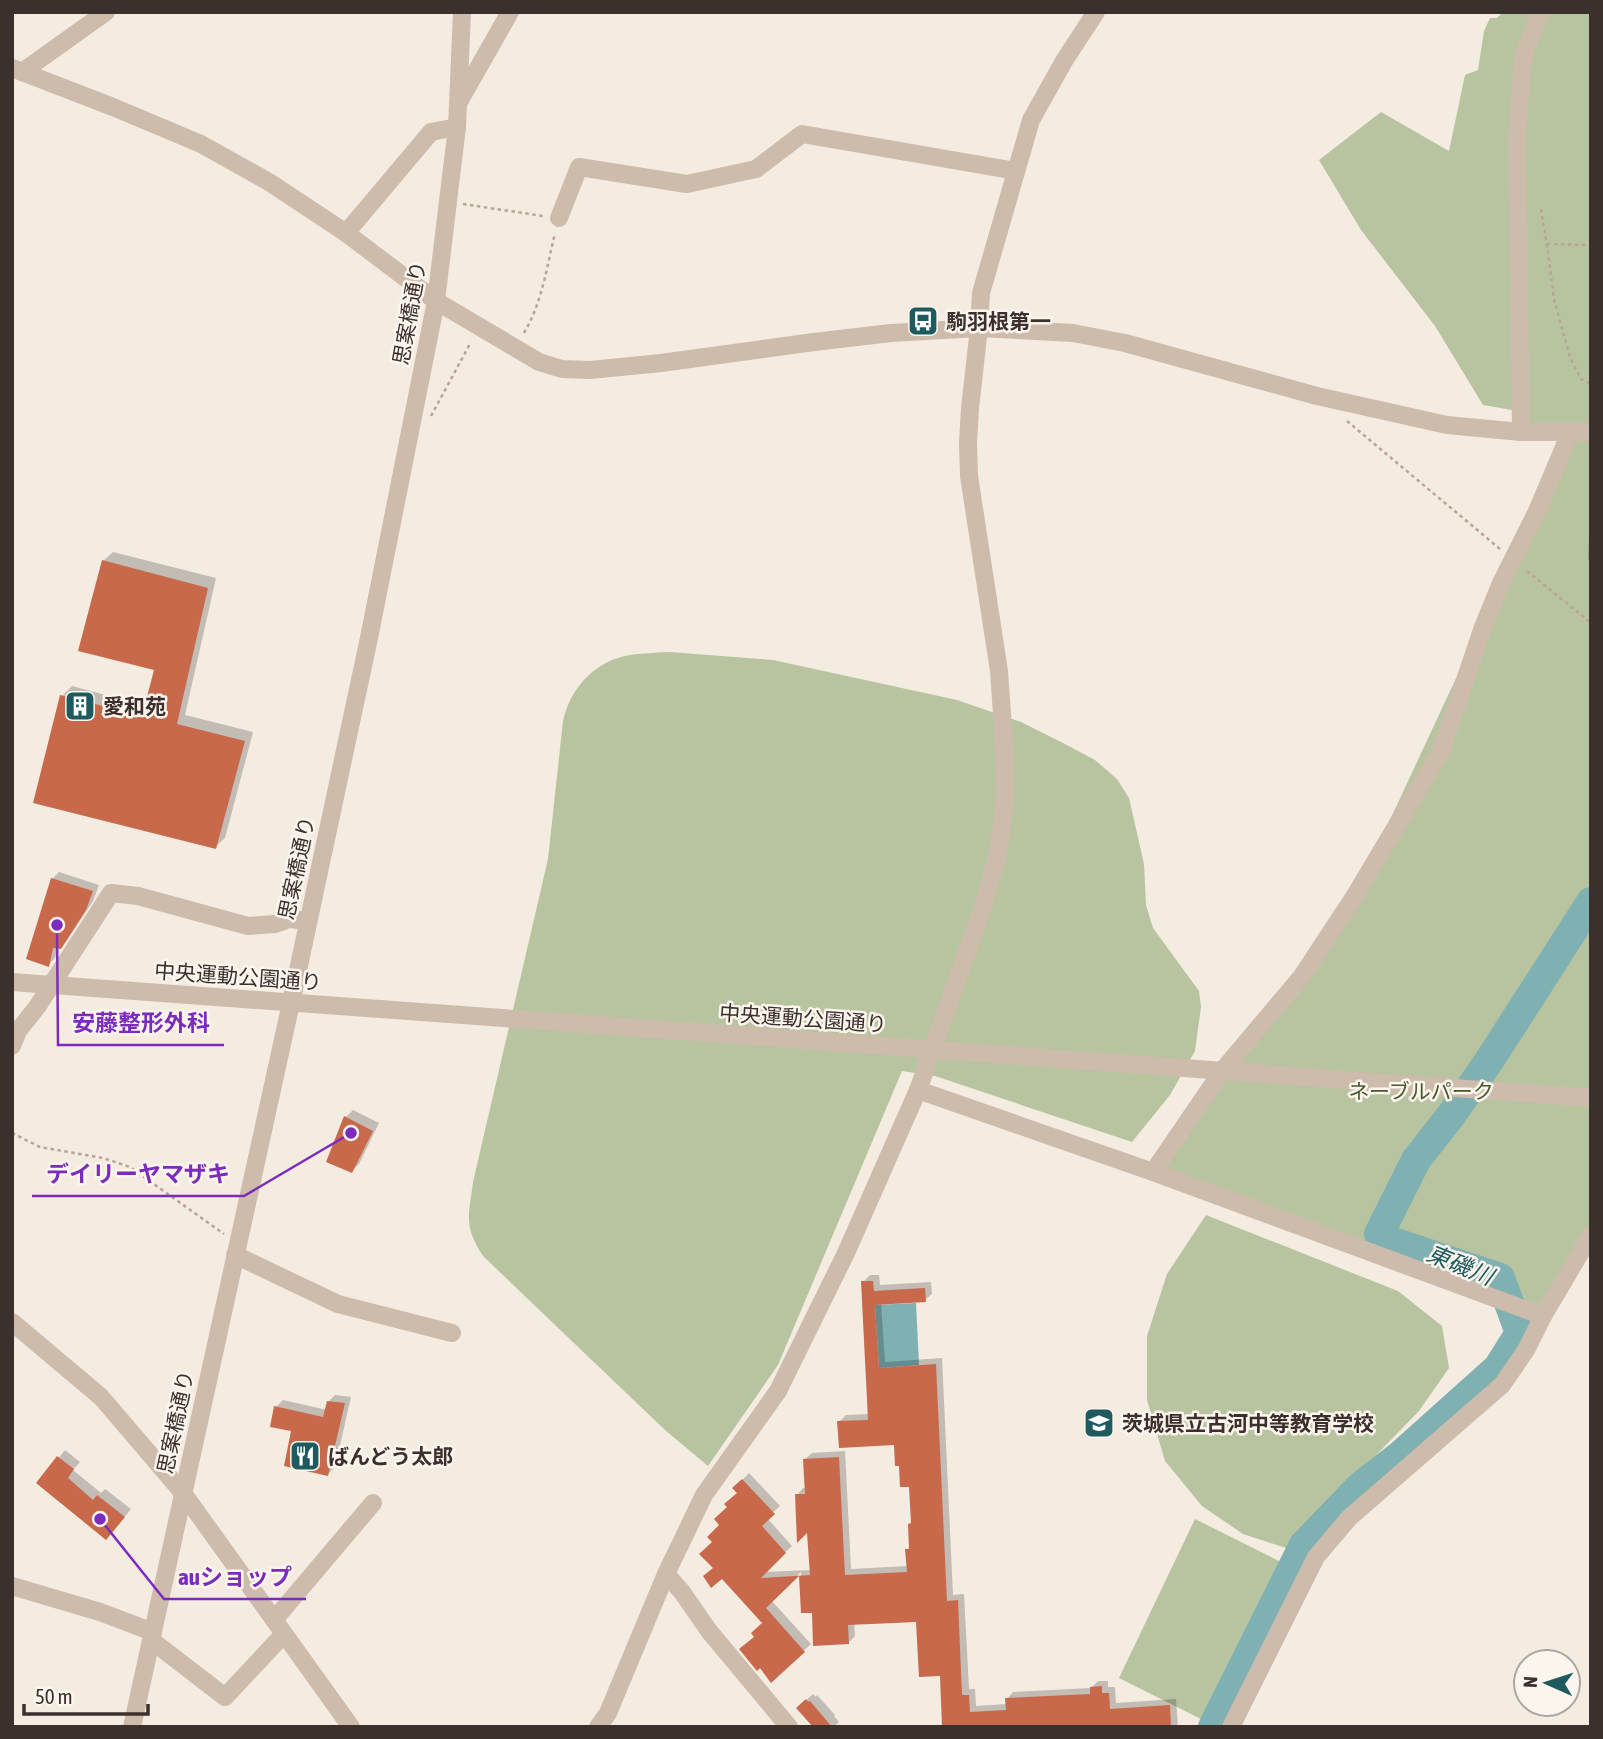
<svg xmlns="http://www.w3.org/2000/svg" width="1603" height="1739" viewBox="0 0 1603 1739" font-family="'Asap Condensed','Noto Sans JP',sans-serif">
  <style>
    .green { fill: #b8c4a0 }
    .water { fill: #7fb0b2 }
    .shadow { fill: #0003 }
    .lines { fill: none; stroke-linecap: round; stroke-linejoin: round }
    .river { stroke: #7fb0b2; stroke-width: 30 }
    .building { fill: #c8694b }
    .path { stroke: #b9a596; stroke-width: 2.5; stroke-dasharray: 3.5 3.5; stroke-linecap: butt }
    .minor { stroke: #cdbbac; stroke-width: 18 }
    .labels { text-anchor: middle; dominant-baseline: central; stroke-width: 5; stroke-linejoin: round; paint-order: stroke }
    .street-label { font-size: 21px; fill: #3b302b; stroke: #fbf5ee }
    .poi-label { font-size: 21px; font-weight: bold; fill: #3b302b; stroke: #fbf5ee; text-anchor: start }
    .park-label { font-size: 21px; fill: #4a5a2e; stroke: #fbf5ee }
    .water-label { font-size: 23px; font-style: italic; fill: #1f5a5e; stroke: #fbf5ee }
    .leader { fill: none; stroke: #7b2cbf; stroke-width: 2.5 }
    .callout-dot { fill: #7b2cbf; stroke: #fbf5ee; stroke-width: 2.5 }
    .callout-label { font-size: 23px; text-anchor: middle; font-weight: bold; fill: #7b2cbf; stroke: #fbf5ee; stroke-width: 5; stroke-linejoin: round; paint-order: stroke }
  </style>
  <rect width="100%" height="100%" fill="#f4ebe1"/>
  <g class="green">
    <polygon points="1503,12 1591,12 1591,1236 1543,1316 1153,1172 1354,897 1570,434 1526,432 1512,410 1483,405 1435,326 1361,230 1319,160 1381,112 1449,151 1465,75 1478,70 1484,31 1490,18 1497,18"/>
    <path d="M669 652 773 660 957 700 1021 722 1063 743 1095 760 1117 779 1129 798 1144 864 1146 905 1153 928 1199 991 1201 1007 1195 1051 1170 1095 1132 1142 935 1076 902 1071 778 1365 708 1466 665 1430 483 1256C463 1225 469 1215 473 1182L548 859 563 721C570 688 596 660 630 655 643 653 656 653 669 652Z"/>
    <polygon points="1206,1215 1398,1291 1442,1326 1449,1368 1419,1411 1286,1548 1243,1534 1202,1506 1165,1461 1147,1400 1147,1336 1167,1274"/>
    <polygon points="1195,1519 1287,1565 1209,1723 1119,1678"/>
  </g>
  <polygon class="water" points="916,1303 919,1365 879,1368 875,1305"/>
  <g class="shadow">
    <polygon points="1590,509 1591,509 1591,560 1588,560"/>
    <polygon points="113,552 216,578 185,715 253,732 225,838 215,847 62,696 72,686 147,706 156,669 103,561"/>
    <polygon points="59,872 99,885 93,901 67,940 60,948 58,947 55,958 48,965 52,879"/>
    <polygon points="353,1110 379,1123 359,1164 352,1171 346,1117"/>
    <polygon points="870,1275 879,1275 880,1285 931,1282 932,1294 925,1300 881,1303 885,1362 942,1358 953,1595 964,1594 969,1689 975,1689 976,1706 1007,1704 1007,1699 1013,1692 1091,1688 1098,1681 1108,1681 1108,1687 1115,1687 1116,1703 1176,1699 1178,1727 944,1727 941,1674 918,1620 854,1623 855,1636 848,1643 813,1611 803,1612 801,1572 771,1600 811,1644 772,1681 756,1636 765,1623 714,1567 714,1542 730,1507 739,1492 735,1488 749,1473 780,1506 767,1518 792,1546 764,1572 811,1570 809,1529 797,1495 803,1488 807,1488 805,1459 812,1453 845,1451 851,1569 908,1566 907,1550 911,1546 913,1521 911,1485 900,1464 895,1443 839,1422 846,1415 870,1414 863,1282"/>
    <polygon points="335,1395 351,1397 335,1467 328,1474 276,1407 283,1400 327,1410 328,1402"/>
    <polygon points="65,1450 80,1462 73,1470 101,1493 105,1489 131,1509 113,1531 39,1483"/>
    <polygon points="813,1694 816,1697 817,1695 835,1715 834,1716 839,1722 834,1727 815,1727 798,1708"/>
  </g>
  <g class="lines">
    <polyline class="river" points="1213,1727 1304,1545 1361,1486 1402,1454 1498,1368 1520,1333 1500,1278 1381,1238 1379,1234 1416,1160 1452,1114 1489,1061 1591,902"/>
  </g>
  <g class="building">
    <polygon points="102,560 208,588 177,724 245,741 216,849 33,803 60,695 142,716 154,670 78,651"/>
    <polygon points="51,878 93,891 86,910 61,949 53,948 49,967 26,959"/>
    <polygon points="344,1116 373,1131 352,1173 326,1162"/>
    <polygon points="861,1281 873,1281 874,1291 925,1288 926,1302 875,1305 879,1368 936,1364 947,1601 958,1600 962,1695 969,1695 970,1712 1006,1710 1005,1698 1090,1694 1090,1687 1102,1686 1102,1693 1109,1693 1110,1709 1170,1705 1171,1727 942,1727 940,1676 919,1677 916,1622 848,1625 849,1644 813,1646 812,1613 801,1613 799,1576 766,1608 805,1652 771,1683 760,1668 757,1671 739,1649 754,1637 751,1633 762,1623 722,1579 711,1588 703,1576 713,1568 699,1554 712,1542 707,1537 719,1525 714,1519 727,1507 724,1504 737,1493 732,1488 742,1479 775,1514 762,1526 786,1553 761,1578 810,1575 807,1533 797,1543 795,1494 805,1494 803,1459 839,1457 845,1575 907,1572 905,1549 909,1549 908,1524 911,1523 909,1487 900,1487 899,1466 895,1466 894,1445 839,1448 837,1421 868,1420"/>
    <polygon points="327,1401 345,1403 328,1476 284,1466 291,1431 270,1427 274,1406 323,1417"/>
    <polygon points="57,1456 74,1469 68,1478 93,1500 97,1495 125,1517 106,1540 36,1483"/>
    <polygon points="806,1699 808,1702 810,1701 832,1727 813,1727 796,1708"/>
  </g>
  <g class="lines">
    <g class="path">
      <polyline points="463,204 543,216"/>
      <polyline points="1541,209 1548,252 1554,299 1570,357 1581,379 1591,384"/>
      <polyline points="1547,244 1591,245"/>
      <path d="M524 333C542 303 547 266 555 233"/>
      <polyline points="431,416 471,342"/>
      <polyline points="1347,421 1500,549"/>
      <polyline points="1527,571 1591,623"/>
      <polyline points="12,1133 40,1147 103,1158 130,1167 224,1234"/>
    </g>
    <g class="minor">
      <polyline points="12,68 113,107 201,144 269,182 346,233 436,301 539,362 562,369 590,370 661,363 814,342 891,333 979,328 1035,331 1073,333 1125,343 1317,396 1447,425 1521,432 1591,432"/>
      <polyline points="22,72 106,12"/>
      <polyline points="460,100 510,12"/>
      <polyline points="559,218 579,167 687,184 756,169 802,134 1016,171"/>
      <polyline points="346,233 431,132 457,127"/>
      <polyline points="1521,432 1517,138 1523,57 1541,12"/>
      <polyline points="12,982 1591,1098"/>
      <polyline points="12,1046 18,1031 37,1007 111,893 138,896 248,926 275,924 289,919 308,921"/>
      <polyline points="918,1090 1153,1172 1543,1316"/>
      <polyline points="1153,1172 1222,1071 1302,976 1354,897 1441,751 1483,627 1501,583 1537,511 1570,433"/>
      <polyline points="235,1255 338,1304 452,1333"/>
      <polyline points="12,1322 101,1397 183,1493 351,1727"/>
      <polyline points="666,1574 682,1592 709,1631 789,1727"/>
      <polyline points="12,1586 100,1612 153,1632"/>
      <polyline points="274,1620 373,1503"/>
      <polyline points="151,1640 225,1697 284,1634"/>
      <polyline points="132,1727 291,1003 369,638 436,301 457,127 462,12"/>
      <polyline points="598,1727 608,1713 666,1574 704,1495 778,1391 846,1253 918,1090 984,904 998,853 1005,804 1004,743 999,671 969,476 968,443 970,408 979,328 981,293 1031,120 1064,61 1096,12"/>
      <polyline points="1231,1727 1316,1557 1349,1518 1502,1385 1526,1350 1543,1316 1591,1235"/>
    </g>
  </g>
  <defs>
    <g id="bus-square" transform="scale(1.575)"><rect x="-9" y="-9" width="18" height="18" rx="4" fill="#1f5a5e" stroke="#fbf5ee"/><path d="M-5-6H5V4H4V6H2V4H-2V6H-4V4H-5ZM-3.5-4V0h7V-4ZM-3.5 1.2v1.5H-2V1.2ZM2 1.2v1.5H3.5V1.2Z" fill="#fff"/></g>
    <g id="building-square" transform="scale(1.575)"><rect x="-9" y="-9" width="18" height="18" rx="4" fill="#1f5a5e" stroke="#fbf5ee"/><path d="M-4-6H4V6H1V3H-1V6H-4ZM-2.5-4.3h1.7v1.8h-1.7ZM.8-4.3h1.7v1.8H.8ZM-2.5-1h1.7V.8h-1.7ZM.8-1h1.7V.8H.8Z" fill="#fff"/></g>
    <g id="school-square" transform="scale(1.575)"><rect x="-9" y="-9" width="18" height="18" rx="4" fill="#1f5a5e" stroke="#fbf5ee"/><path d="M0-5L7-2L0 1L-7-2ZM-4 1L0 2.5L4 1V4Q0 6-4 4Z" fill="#fff"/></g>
    <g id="restaurant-square" transform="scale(1.575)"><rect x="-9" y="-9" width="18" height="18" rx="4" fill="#1f5a5e" stroke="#fbf5ee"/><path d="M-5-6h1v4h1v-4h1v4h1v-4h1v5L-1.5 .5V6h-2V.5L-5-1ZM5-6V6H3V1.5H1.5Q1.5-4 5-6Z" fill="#fff"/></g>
  </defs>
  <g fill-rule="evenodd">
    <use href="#bus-square" x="923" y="321"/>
    <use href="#building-square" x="80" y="706"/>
    <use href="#school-square" x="1099" y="1423"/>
    <use href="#restaurant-square" x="305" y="1456"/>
  </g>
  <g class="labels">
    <g class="street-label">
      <text transform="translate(409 313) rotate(-80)">思案橋通り</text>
      <text transform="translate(296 868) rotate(-78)">思案橋通り</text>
      <text transform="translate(238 976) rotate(4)">中央運動公園通り</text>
      <text transform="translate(803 1018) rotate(4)">中央運動公園通り</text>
      <text transform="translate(175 1422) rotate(-78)">思案橋通り</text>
    </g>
    <g class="poi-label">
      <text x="946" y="321">駒羽根第一</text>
      <text x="103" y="706">愛和苑</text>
      <text x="1122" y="1423">茨城県立古河中等教育学校</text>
      <text x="328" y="1456">ばんどう太郎</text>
    </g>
    <g class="park-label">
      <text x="1421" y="1091">ネーブルパーク</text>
    </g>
    <g class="water-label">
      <text transform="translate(1460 1265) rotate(22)">東磯川</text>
    </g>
  </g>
  <path class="leader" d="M57 925L58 1045H224M351 1133L244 1196H32M100 1519L164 1599H306"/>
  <g class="callout-dot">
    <circle cx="57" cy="925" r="7"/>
    <circle cx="351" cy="1133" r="7"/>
    <circle cx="100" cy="1519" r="7"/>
  </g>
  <g class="callout-label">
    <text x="141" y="1031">安藤整形外科</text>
    <text x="138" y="1182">デイリーヤマザキ</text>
    <text x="235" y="1585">auショップ</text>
  </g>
  <rect width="1603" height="1739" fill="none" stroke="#3b302b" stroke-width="28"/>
  <g transform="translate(1547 1683) rotate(273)"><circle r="33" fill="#fbf5ee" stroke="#aea6a0" stroke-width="2"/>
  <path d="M0-5L12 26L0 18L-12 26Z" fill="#1f5a5e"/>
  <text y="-10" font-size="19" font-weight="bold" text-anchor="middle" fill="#3b302b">N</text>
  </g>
  <path d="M24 1704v10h124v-10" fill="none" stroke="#3b302b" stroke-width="3.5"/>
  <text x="35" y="1704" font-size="21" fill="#3b302b" stroke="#fbf5ee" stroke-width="5" paint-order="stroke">50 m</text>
</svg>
